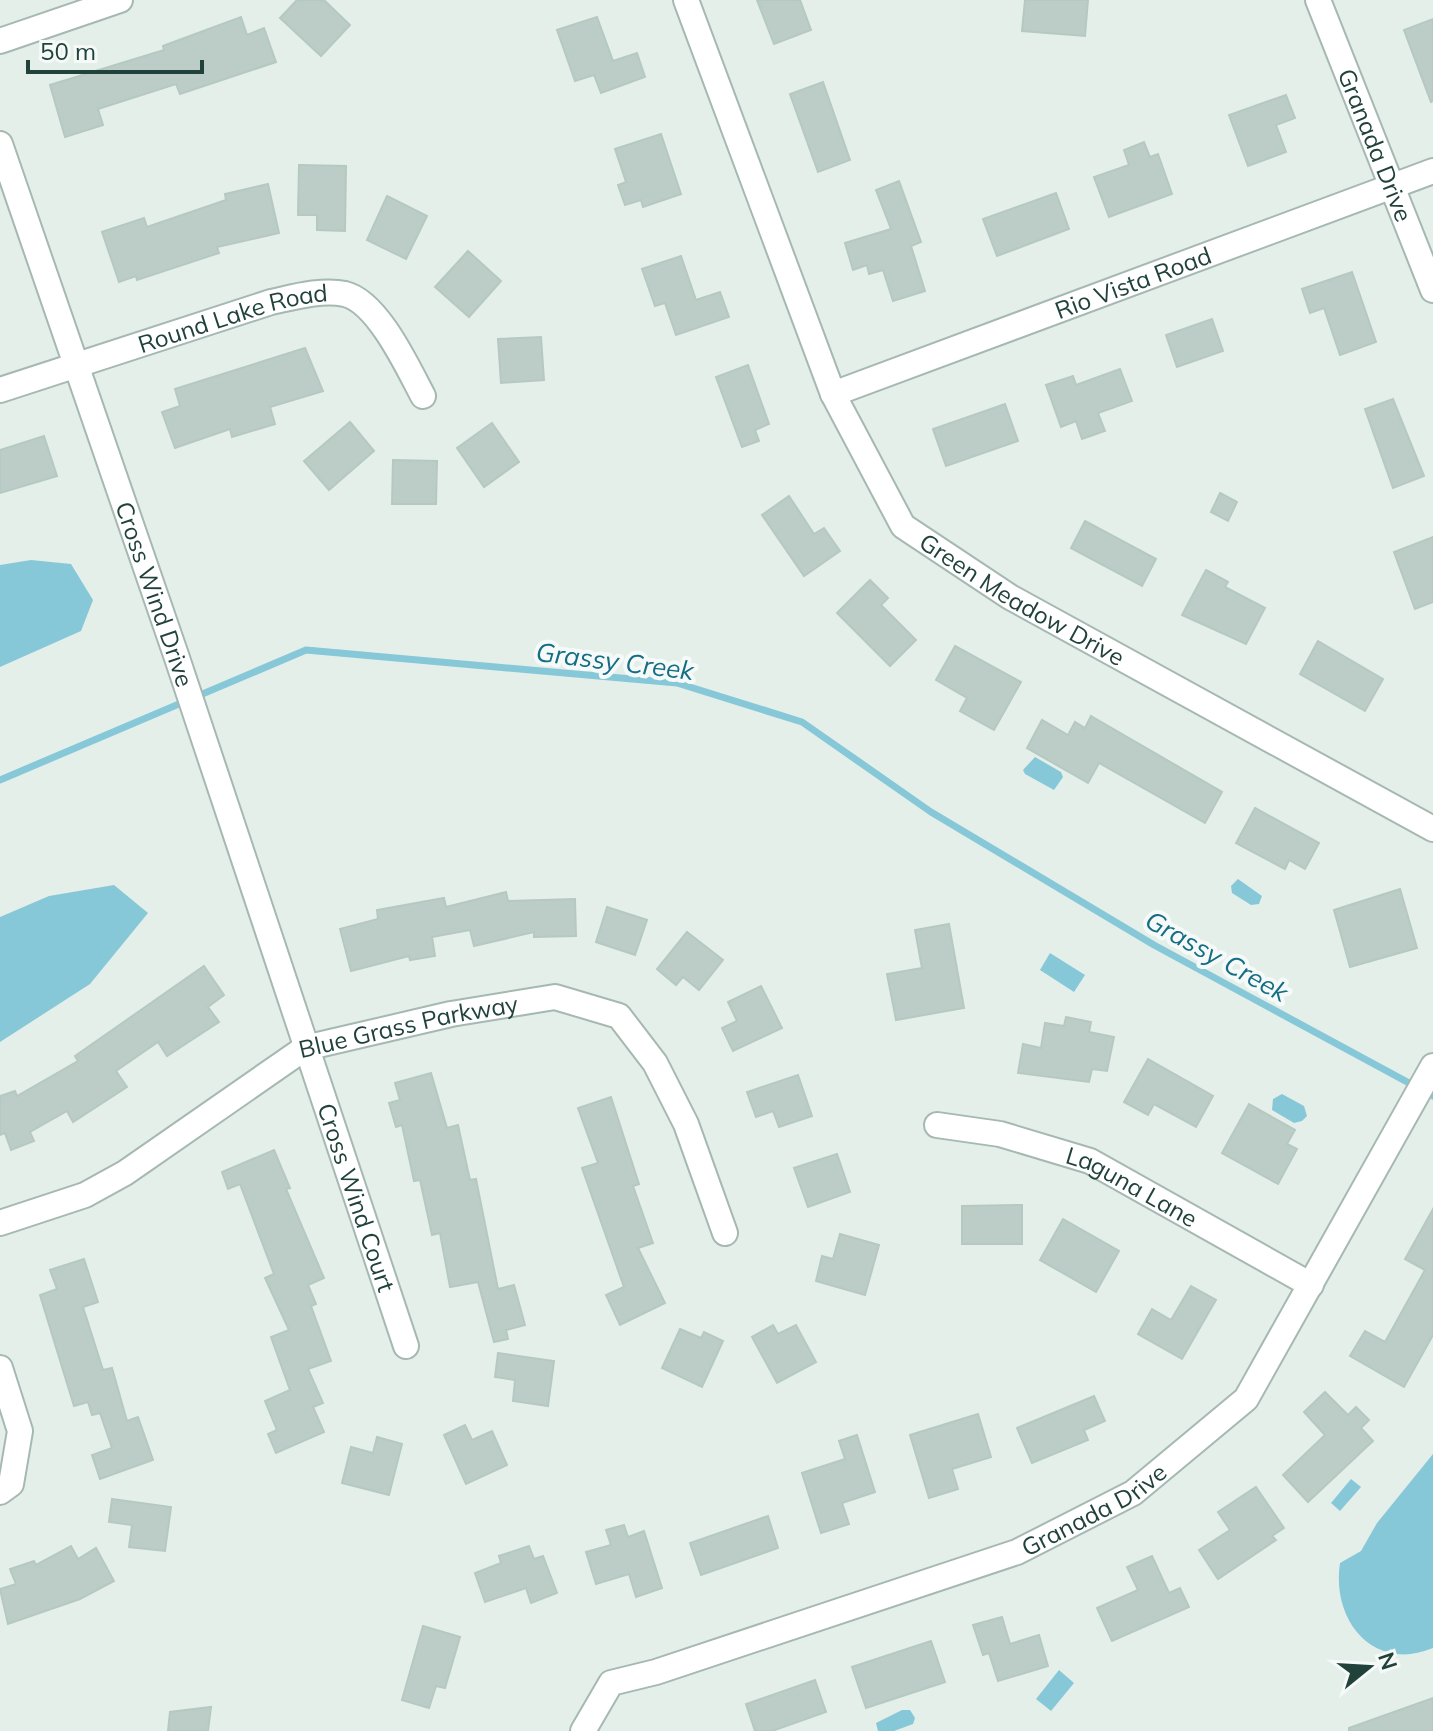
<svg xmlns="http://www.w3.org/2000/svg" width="1433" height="1731" viewBox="0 0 1433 1731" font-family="Mulish,sans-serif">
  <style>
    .water { fill: #87c8d8 }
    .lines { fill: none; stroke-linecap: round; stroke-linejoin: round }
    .stream { stroke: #87c8d8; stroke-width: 7 }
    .building { fill: #bbcdc6; stroke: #b5c9c2; stroke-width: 2 }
    .minor-casing { stroke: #a6b8b2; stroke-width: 28 }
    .minor { stroke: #fff; stroke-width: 24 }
    .labels { text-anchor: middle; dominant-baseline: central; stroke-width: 8; stroke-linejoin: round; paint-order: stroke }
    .street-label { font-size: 24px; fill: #21423b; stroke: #f5faf8 }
    .water-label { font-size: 26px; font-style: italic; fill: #146d85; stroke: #f5faf8 }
  </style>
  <rect width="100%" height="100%" fill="#e4efea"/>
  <g class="water">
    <polygon points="31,560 71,564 93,600 81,631 0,667 0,565"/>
    <polygon points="1035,757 1061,772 1063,777 1054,790 1025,774 1023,770"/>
    <polygon points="1238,879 1262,896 1259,904 1251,905 1232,893 1231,886"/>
    <polygon points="114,885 148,913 90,984 0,1042 0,917 49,896"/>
    <polygon points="1050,953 1085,975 1074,992 1040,970"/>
    <polygon points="1282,1094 1304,1106 1307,1116 1302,1121 1294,1123 1272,1110 1273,1099"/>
    <path d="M1433 1454V1648C1374 1673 1331 1621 1340 1563L1361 1551 1377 1523Z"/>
    <polygon points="1351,1479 1361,1487 1340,1511 1331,1503"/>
    <polygon points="1059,1670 1074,1683 1051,1711 1036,1699"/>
    <polygon points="902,1710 910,1710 915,1718 913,1724 894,1731 878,1731 876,1723"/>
  </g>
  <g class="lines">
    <polyline class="stream" points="0,780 306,650 677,683 802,722 931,812 1154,945 1433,1096"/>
  </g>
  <g class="building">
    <polygon points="297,0 324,0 350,25 321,56 280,18"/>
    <polygon points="757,0 800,0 811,30 774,44"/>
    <polygon points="1025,0 1088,0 1085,36 1022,31"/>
    <polygon points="241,17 247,35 264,28 276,62 180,94 176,84 98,109 103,125 65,137 50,85 164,50 163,46"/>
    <polygon points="597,17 613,61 637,53 645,77 601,93 594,75 575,81 557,30"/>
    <polygon points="1433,19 1433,101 1431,102 1404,30"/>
    <polygon points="823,82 850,160 818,172 790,94"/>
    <polygon points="1286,95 1295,118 1276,125 1286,152 1248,166 1229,115"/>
    <polygon points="661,134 681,194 643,207 641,200 625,205 618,185 626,182 615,149"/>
    <polygon points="1144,142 1150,157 1158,154 1172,194 1109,217 1094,177 1129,165 1124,150"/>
    <polygon points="299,165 346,166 345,231 317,230 317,215 298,215"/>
    <polygon points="899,181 921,242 911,246 925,291 893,301 883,270 869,274 867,265 853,270 845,243 891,229 876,190"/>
    <polygon points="268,184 279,233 217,247 219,253 137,280 136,276 119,282 102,232 144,218 147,227 226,200 225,194"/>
    <polygon points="1056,193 1069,229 997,256 983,219"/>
    <polygon points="387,196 427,216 406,259 367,240"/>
    <polygon points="468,251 501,281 469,317 435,287"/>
    <polygon points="681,256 696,300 720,292 729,317 676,335 665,303 655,306 642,269"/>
    <polygon points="1352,272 1376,342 1340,355 1324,308 1310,313 1302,289"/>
    <polygon points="1212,319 1223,351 1177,367 1166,335"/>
    <polygon points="541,337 544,380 501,383 498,339"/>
    <polygon points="305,348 323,391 270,407 275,424 232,437 230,429 175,448 162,412 180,406 175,389"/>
    <polygon points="748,365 769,424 755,430 759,441 742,447 716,377"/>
    <polygon points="1120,369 1132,401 1098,413 1105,431 1082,439 1076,421 1061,427 1046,385 1073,376 1076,385"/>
    <polygon points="1393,399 1424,476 1393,488 1365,409"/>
    <polygon points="1005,404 1018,441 946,466 933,429"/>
    <polygon points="350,422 374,451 329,490 304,461"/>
    <polygon points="492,423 519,462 484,487 457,448"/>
    <polygon points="44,436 57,476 0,493 0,450"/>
    <polygon points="393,460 437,461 436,504 392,504"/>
    <polygon points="1220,493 1237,502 1228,521 1211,512"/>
    <polygon points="789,496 814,534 824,528 840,551 804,576 762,515"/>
    <polygon points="1085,521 1156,559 1142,586 1071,548"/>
    <polygon points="1433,537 1433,602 1415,609 1394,552"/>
    <polygon points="1206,570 1228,582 1225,587 1265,608 1246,644 1182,615"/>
    <polygon points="870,580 888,598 881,605 916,640 890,666 837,613"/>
    <polygon points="1318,641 1383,679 1365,711 1300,674"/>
    <polygon points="955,646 1021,682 994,730 960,711 967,698 936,680"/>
    <polygon points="1091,716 1222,792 1205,823 1099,763 1088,783 1027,748 1042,720 1068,735 1075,722 1085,728"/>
    <polygon points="1255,808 1319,843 1305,869 1289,860 1285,869 1236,843"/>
    <polygon points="1400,889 1417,948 1350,967 1334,910"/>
    <polygon points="506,892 508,901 575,899 576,936 534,937 534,932 474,946 470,930 432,937 435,956 410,960 409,956 351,971 340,929 378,919 377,910 444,898 446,907"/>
    <polygon points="607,907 647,920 635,955 596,942"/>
    <polygon points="949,924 964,1008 896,1020 887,974 922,968 915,930"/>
    <polygon points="687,932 723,960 699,990 683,977 676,985 657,969"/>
    <polygon points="204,966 224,995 208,1007 219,1022 167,1056 158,1042 116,1071 127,1087 73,1122 67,1111 30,1132 34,1141 11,1150 5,1133 0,1135 0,1096 15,1091 17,1096 78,1061 75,1056"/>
    <polygon points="761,986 782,1028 733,1051 722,1028 737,1021 728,1002"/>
    <polygon points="1066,1017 1091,1022 1089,1032 1114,1037 1107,1071 1092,1069 1089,1082 1018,1073 1023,1044 1041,1048 1045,1023 1064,1026"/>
    <polygon points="1148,1059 1213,1096 1196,1127 1154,1104 1148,1115 1124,1102"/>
    <polygon points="431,1073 447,1128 458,1125 470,1180 476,1179 498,1289 514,1285 525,1325 506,1330 508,1339 494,1342 478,1282 450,1287 440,1233 432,1235 420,1180 414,1181 402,1125 396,1127 389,1103 400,1100 395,1083"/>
    <polygon points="798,1075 812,1116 779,1127 773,1111 756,1117 747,1092"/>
    <polygon points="611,1097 639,1184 633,1186 653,1243 638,1248 665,1303 620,1325 606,1295 624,1287 582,1168 598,1163 578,1108"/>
    <polygon points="1249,1104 1295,1130 1287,1144 1297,1149 1278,1184 1222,1153"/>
    <polygon points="274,1150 290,1188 286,1189 324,1278 308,1285 316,1304 311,1306 331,1361 308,1369 323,1403 313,1407 324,1432 276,1453 268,1434 277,1430 265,1401 290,1390 271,1337 289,1330 265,1278 274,1274 240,1184 228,1189 222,1172"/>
    <polygon points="837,1154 850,1192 808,1207 794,1168"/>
    <polygon points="1022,1205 1022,1244 962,1244 962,1206"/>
    <polygon points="1433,1209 1433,1335 1404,1387 1350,1356 1365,1331 1385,1342 1425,1270 1405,1259"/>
    <polygon points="1063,1219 1119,1251 1096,1292 1040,1260"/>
    <polygon points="840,1234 879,1245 865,1295 816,1281 822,1256 833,1259"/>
    <polygon points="84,1259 98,1302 83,1307 103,1370 112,1368 127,1421 138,1417 153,1460 100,1479 92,1455 112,1448 100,1413 92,1415 88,1402 74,1406 40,1295 57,1289 50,1270"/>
    <polygon points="1191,1286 1216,1300 1182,1359 1138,1334 1152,1309 1171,1320"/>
    <polygon points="773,1325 778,1334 796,1325 816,1362 777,1383 752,1337"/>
    <polygon points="680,1329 701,1338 704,1332 723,1341 702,1387 662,1368"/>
    <polygon points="498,1353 554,1361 548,1406 513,1401 515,1380 495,1377"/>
    <polygon points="1325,1392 1348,1415 1356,1407 1369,1420 1361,1428 1373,1441 1308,1502 1283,1475 1325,1435 1304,1412"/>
    <polygon points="1094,1396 1105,1421 1084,1430 1088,1440 1032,1463 1017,1428"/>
    <polygon points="978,1414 991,1457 952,1469 958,1489 929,1498 910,1435"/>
    <polygon points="465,1425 472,1440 492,1431 507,1465 466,1484 444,1435"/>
    <polygon points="857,1435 875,1492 842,1503 849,1524 821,1533 802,1473 845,1459 839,1441"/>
    <polygon points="377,1437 402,1444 389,1495 342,1483 351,1447 373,1453"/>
    <polygon points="1256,1487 1284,1528 1272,1536 1276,1540 1218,1579 1199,1550 1230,1530 1218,1512"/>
    <polygon points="112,1499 171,1507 165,1551 129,1547 132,1525 109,1522"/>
    <polygon points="768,1516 778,1548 701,1575 690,1543"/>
    <polygon points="624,1525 628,1537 644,1531 662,1588 636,1597 629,1574 596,1584 586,1552 611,1545 606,1530"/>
    <polygon points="71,1546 78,1559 96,1548 114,1581 80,1599 8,1624 0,1589 16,1584 10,1569 34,1561 36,1565"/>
    <polygon points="529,1546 534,1559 543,1556 557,1593 531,1603 526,1588 485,1602 475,1573 501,1563 499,1556"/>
    <polygon points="1152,1556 1169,1593 1180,1588 1189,1607 1112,1641 1097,1608 1138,1590 1127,1567"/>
    <polygon points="1002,1617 1010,1644 1039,1635 1048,1666 998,1681 989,1653 983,1655 973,1625"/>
    <polygon points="423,1626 460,1637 445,1688 436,1686 429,1708 402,1700"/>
    <polygon points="931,1641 945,1682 866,1708 852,1667"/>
    <polygon points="815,1680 826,1712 772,1731 755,1731 746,1704"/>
    <polygon points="1433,1698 1433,1731 1349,1731 1349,1728"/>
    <polygon points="211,1707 208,1731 168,1731 170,1712"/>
  </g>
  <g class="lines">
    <g class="minor-casing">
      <g id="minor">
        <path id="s1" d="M686 0 833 394 903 526 1010 597 1433 829"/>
        <path id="s2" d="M1318 0 1433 290"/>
        <polyline points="0,41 120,0"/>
        <path id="s3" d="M0 144 177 658 406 1346"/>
        <path id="s4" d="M0 390 271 302C294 297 322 289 345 294 378 302 408 368 423 396"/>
        <path id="s5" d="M833 394 1433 171"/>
        <path id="s6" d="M937 1125 1000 1134 1090 1161 1311 1285"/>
        <path id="s7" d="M0 1223 85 1195 125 1173 305 1048 451 1014 555 997 619 1016 655 1063 686 1124 725 1233"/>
        <polyline points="0,1368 20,1431 11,1484 0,1492"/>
        <path id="s8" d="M583 1731 611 1683 656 1672 1017 1552 1133 1493 1246 1399 1433 1066"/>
      </g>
    </g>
    <use href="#minor" class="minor"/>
  </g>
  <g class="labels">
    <g class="street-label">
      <text stroke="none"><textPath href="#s2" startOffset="156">Granada Drive</textPath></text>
      <text stroke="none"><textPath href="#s5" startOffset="320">Rio Vista Road</textPath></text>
      <text stroke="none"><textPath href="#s4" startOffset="244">Round Lake Road</textPath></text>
      <text stroke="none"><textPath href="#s3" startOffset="476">Cross Wind Drive</textPath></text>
      <text stroke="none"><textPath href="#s1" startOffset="710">Green Meadow Drive</textPath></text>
      <text stroke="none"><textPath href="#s7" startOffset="460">Blue Grass Parkway</textPath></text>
      <text stroke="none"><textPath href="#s6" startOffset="206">Laguna Lane</textPath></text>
      <text stroke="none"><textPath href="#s3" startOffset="1112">Cross Wind Court</textPath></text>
      <text stroke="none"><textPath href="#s8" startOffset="570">Granada Drive</textPath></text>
    </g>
    <g class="water-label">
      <text transform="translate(615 661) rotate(7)">Grassy Creek</text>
      <text transform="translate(1217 956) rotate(29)">Grassy Creek</text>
    </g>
  </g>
  <g transform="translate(1369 1667) rotate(72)" stroke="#f5faf8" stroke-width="6" paint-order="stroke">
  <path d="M0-6L14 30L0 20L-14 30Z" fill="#21423b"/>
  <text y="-12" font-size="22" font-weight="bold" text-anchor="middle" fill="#21423b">N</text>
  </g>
  <path d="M28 60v12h174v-12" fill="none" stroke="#21423b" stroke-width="4"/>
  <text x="40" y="60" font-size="24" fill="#21423b" stroke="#f5faf8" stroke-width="6" paint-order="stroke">50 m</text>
</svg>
